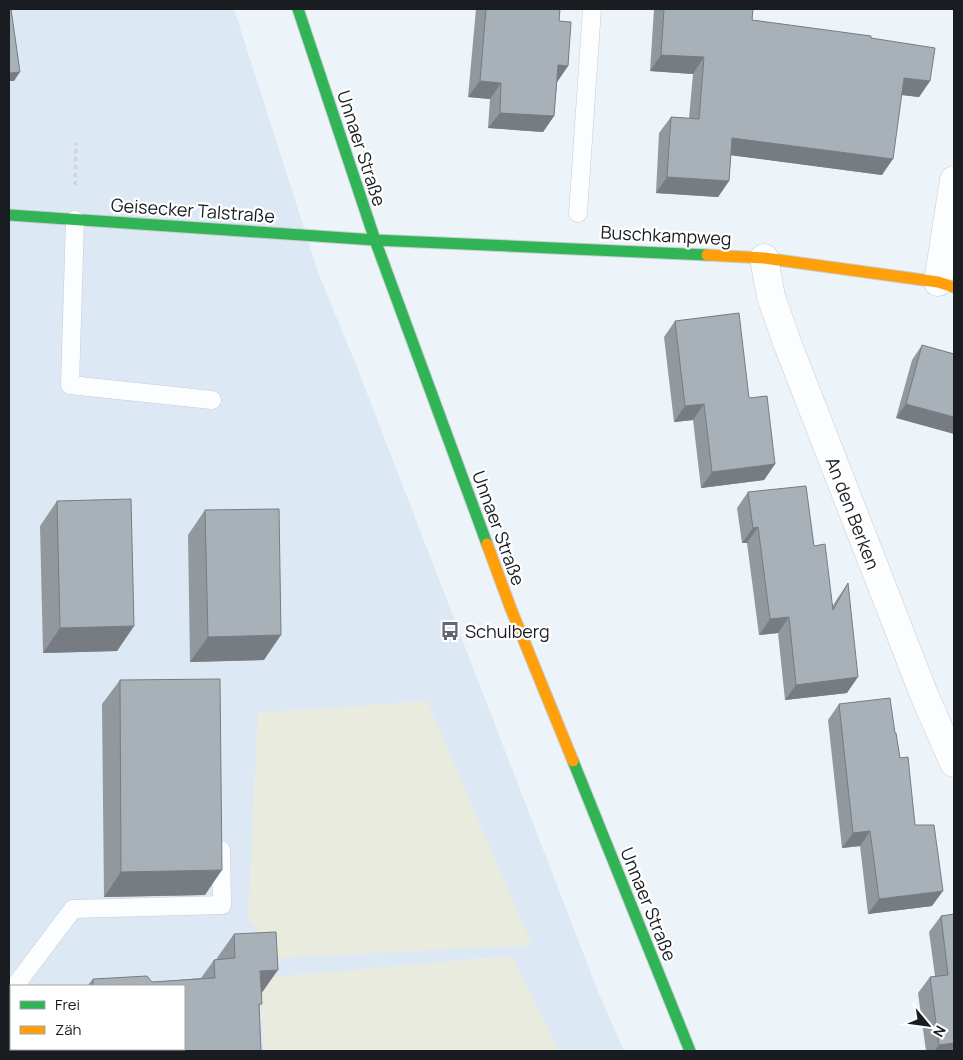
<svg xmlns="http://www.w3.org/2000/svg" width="963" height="1060" viewBox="0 0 963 1060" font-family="Manrope,sans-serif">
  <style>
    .built { fill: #dce9f4; fill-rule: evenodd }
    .green { fill: #e9ebde }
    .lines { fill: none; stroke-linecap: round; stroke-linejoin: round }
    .lane-casing { stroke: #c8cdd1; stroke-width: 19 }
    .street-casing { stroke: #c8cdd1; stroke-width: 29 }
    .fast-casing { stroke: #c8cdd1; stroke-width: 13 }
    .slow-casing { stroke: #c8cdd1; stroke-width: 13 }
    .path { stroke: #d0d2d4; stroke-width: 3; stroke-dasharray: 4 4; stroke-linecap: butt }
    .lane { stroke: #fcfdfe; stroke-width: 18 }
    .street { stroke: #fcfdfe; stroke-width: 28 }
    .fast { stroke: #30b455; stroke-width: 11 }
    .slow { stroke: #ff9f0a; stroke-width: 11 }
    .wall { fill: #91989e }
    .shaded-wall { fill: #767c81 }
    .building { fill: #a9b1b8; stroke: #767c81 }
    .labels { text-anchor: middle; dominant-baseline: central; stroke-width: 4.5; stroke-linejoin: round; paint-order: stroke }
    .street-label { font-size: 18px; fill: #191d21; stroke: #fff }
    .poi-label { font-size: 18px; fill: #191d21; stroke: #fff; text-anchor: start }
  </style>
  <rect width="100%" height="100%" fill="#ecf3f9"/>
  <path class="built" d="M9 9H234L319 275 355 362 599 994 624 1051H559L511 956 260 979 265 1051H9ZM11 986H184V1049H11Z"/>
  <g class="green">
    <polygon points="427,701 532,945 278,958 248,918 258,713"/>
    <polygon points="512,956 559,1051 265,1051 260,978"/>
  </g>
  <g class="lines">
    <g class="lane-casing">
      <g id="lane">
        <polyline points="578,213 592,9"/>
        <polyline points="75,220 70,385 212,400"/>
        <polyline points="15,986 73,909 222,905 221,850"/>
      </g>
    </g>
    <g class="street-casing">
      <g id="street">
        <polyline points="764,258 771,297 788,345 925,697 954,763"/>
        <polyline points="938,282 954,180"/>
        <polyline points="9,996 11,1000"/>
        <polyline points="26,1051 26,1049"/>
      </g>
    </g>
    <g class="fast-casing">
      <g id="fast">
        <polyline points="298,9 375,240 487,544"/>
        <polyline points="9,215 375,240 707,255"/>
        <polyline points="573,761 690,1051"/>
      </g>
    </g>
    <g class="slow-casing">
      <g id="slow">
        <polyline points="707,255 764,258 938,282 954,287"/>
        <polyline points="487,544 511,609 573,761"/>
      </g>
    </g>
    <polyline class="path" points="75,185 76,143"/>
    <use href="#lane" class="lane"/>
    <use href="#street" class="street"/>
    <use href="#fast" class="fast"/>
    <use href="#slow" class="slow"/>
  </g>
  <g class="wall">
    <polygon points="476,9 560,9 559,21 568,66 557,82 554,116 543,132 488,128 490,99 468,97"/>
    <polygon points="654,9 753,9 752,20 871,38 930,81 919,97 902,95 882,175 731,155 729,181 718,197 656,193 659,133 671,117 689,118 693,74 650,71"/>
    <polygon points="675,321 749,398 775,464 764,480 701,488 693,420 674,422 664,337"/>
    <polygon points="922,345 954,354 896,418 912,360"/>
    <polygon points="748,492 814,546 832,607 837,599 848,583 847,693 785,700 778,633 759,635 747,543 742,543 737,508"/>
    <polygon points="57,501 134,626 117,651 43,653 40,526"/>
    <polygon points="205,510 264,660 190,662 188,535"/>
    <polygon points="120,680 205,895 104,897 102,704"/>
    <polygon points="839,704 895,733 932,906 868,914 860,846 842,848 828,720"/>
    <polygon points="954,914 954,1051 926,1051 918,993 930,977 935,976 929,932 941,916"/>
    <polygon points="234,934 262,992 259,1009 261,1051 74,1051 73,1049 184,1049 184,986 87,986 93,979 152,982 201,978 214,960 217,959 217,958"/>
  </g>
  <g class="shaded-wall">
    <polygon points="661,55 704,57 693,74 650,71"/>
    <polygon points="558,65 568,66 557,82"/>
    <polygon points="20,72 14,81 9,81 9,73"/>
    <polygon points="904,78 930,81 919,97 893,94"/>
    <polygon points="480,81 501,83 490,99 468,97"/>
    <polygon points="500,113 554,116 543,132 488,128"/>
    <polygon points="732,138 893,159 882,175 721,154"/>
    <polygon points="667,177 729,181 718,197 656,193"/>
    <polygon points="704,404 693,420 674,422 685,406"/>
    <polygon points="906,404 954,417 954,434 896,418"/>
    <polygon points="775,464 764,480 701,488 712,472"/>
    <polygon points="758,527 747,543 742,543 753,528"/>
    <polygon points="789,617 778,633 759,635 770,619"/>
    <polygon points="134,626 117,651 43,653 60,628"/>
    <polygon points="281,635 264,660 190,662 208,637"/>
    <polygon points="858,677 847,693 785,700 796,685"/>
    <polygon points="870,831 860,846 842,848 853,833"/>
    <polygon points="222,870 205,895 104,897 121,872"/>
    <polygon points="943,891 932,906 868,914 879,899"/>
    <polygon points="278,970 261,994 260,971"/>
    <polygon points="954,1043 954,1047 951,1051 934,1051 939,1045"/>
  </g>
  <g class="building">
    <polygon points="9,9 11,9 20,72 9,73"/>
    <polygon points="486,9 560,9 559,21 571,22 568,66 558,65 554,116 500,113 501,83 480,81"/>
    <polygon points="664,9 753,9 752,20 871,36 871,38 935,48 930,81 904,78 893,159 732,138 729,181 667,177 671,117 699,119 704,57 661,55"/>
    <polygon points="739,313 749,398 767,396 775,464 712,472 704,404 685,406 675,321"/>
    <polygon points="922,345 954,354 954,417 906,404"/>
    <polygon points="806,486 814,546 825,544 833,610 848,583 858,677 796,685 789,617 770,619 758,527 753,528 748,492"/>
    <polygon points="131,499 134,626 60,628 57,501"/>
    <polygon points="279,509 281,635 208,637 205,510"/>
    <polygon points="220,679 222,870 121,872 120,680"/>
    <polygon points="890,698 895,733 896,733 900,758 908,757 915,825 934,825 943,891 879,899 870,831 853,833 839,704"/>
    <polygon points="954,914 954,1043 939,1045 930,977 948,975 941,916"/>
    <polygon points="276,932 278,970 260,971 262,1004 259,1004 261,1051 92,1051 92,1049 184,1049 184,986 93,986 93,979 147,976 152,982 215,978 214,960 235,958 234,934"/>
  </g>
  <defs>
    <g id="bus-bare" transform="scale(1.5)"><path d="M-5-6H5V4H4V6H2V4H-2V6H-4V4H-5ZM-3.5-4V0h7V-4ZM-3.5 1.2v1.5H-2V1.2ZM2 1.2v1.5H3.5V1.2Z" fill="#63686d" stroke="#fff" stroke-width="2.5" paint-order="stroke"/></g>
  </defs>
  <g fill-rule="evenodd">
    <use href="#bus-bare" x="450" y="631"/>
  </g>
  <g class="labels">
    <g class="street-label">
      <text transform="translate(362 148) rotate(72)">Unnaer Straße</text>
      <text transform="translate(193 210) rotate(4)">Geisecker Talstraße</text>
      <text transform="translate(666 235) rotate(3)">Buschkampweg</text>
      <text transform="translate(853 513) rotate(69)">An den Berken</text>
      <text transform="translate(499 528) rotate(70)">Unnaer Straße</text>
      <text transform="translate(649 904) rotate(68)">Unnaer Straße</text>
    </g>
    <g class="poi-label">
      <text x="465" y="631">Schulberg</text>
    </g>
  </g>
  <rect width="963" height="1060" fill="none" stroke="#191d21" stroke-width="20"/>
  <rect x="10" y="985" width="175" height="65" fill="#ffffff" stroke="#a3a5a6"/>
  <rect x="20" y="1001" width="25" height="8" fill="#30b455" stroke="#a3a5a6"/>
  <text x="55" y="1010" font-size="15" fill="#191d21">Frei</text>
  <rect x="20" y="1026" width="25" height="8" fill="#ff9f0a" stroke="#a3a5a6"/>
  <text x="55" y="1035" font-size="15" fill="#191d21">Zäh</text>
  <g transform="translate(928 1025) rotate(119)" stroke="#ffffff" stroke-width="4" paint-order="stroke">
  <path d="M0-4L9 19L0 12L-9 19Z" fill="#191d21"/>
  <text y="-8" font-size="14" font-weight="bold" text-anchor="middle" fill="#191d21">N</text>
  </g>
</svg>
